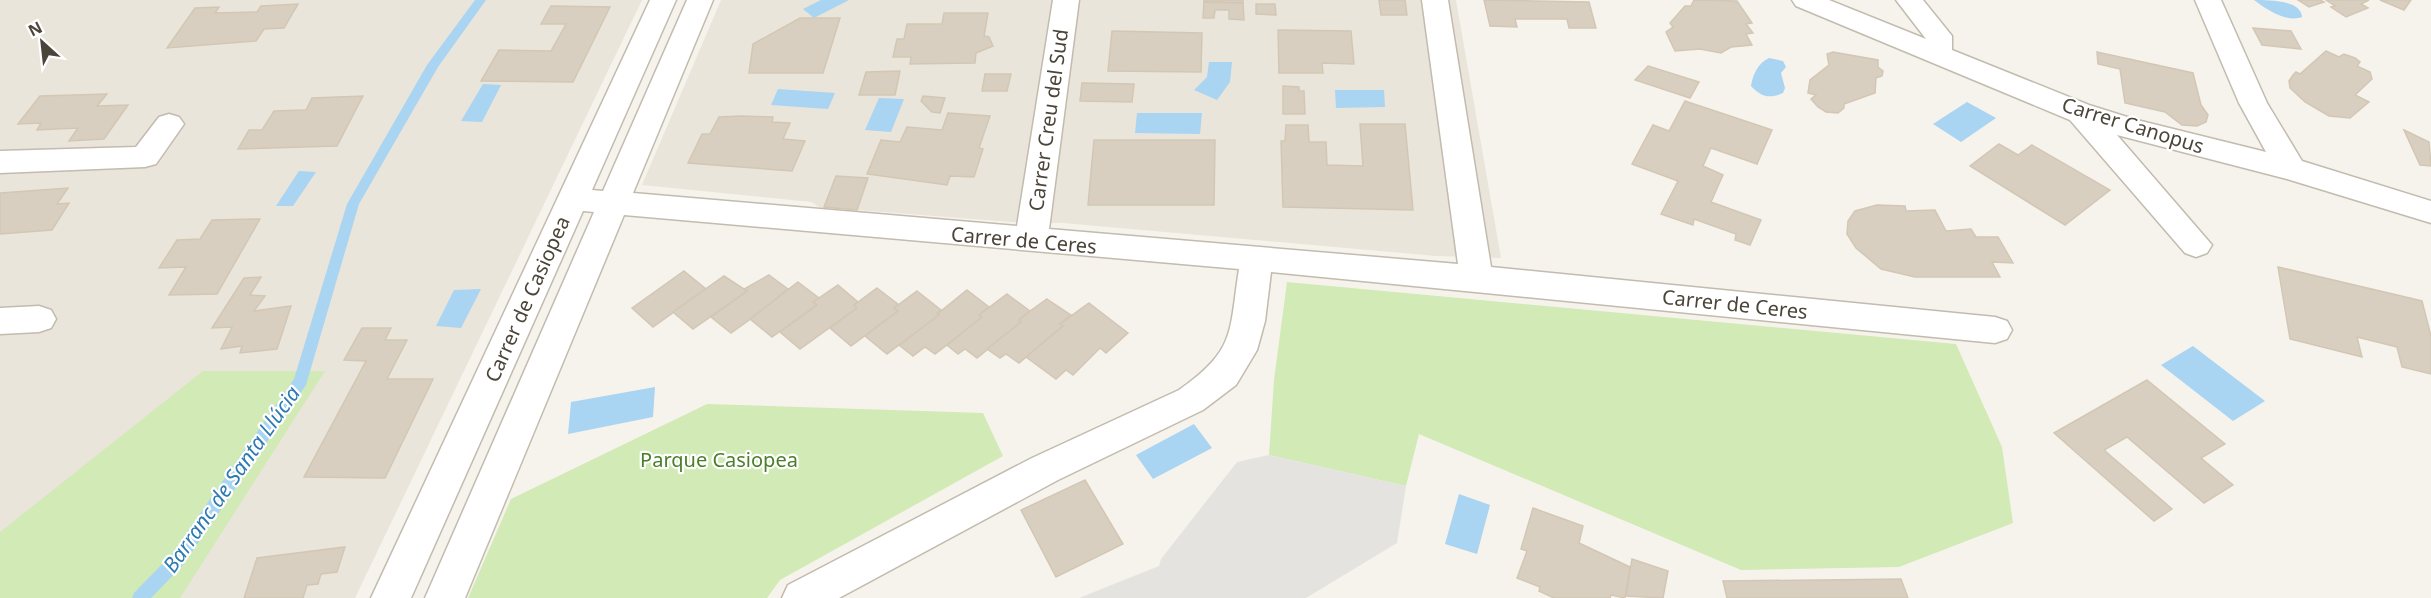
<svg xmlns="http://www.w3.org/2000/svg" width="2431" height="598" viewBox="0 0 2431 598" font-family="'Noto Sans',sans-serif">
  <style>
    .residential { fill: #eae5da }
    .green { fill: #d2eab5 }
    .parking { fill: #e5e3e0 }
    .water { fill: #a9d4f2 }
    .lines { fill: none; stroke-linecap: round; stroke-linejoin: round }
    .stream { fill: #a9d4f2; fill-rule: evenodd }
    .building { fill: #d8cfc1; stroke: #d3c7b4; stroke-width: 1.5 }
    .minor-casing { stroke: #c2bbae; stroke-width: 3 }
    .minor { fill: #fff; fill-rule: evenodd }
    .labels { text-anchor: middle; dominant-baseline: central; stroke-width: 4.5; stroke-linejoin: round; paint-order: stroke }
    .street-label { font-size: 20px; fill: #4b4439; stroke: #fff }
    .park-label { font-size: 20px; fill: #4a7f2a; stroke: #fff }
    .water-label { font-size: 21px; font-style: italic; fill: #2e7ab2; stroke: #fff }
  </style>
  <rect width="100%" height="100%" fill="#f6f3ec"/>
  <g class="residential">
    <polygon points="0,0 642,0 355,598 0,598"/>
    <polygon points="721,0 1456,0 1501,258 1436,256 1063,223 1011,222 857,210 819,207 811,202 642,185"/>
  </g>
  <g class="green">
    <polygon points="1287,282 1956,344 2002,447 2013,523 1899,567 1741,570 1419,434 1406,486 1269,455 1274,380"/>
    <polygon points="203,371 325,371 180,598 0,598 0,532"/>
    <polygon points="707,404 983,413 1003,456 780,580 767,598 468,598 511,499"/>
  </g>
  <polygon class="parking" points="1269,455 1406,486 1397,543 1306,598 1079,598 1159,566 1161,559 1237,462"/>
  <g class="water">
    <polygon points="821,0 849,0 814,18 803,9"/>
    <path d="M2254 0C2269 0 2301 0 2302 17 2286 23 2266 9 2254 0Z"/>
    <path d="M1769 58 1783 61 1786 67 1781 73 1785 88 1783 93C1770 99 1761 97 1751 86 1753 74 1758 63 1769 58Z"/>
    <polygon points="1209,62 1232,62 1230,82 1217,100 1194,90 1207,77"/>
    <polygon points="483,84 501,85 482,122 461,121"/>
    <polygon points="778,89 835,93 828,109 771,105"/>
    <polygon points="1335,90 1384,90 1385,107 1336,108"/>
    <polygon points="879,98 904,99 891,132 865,130"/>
    <polygon points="1967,102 1996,118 1961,142 1933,124"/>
    <polygon points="1137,113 1202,113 1200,134 1135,133"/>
    <polygon points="299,171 316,172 293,206 276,206"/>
    <polygon points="481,289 461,328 436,326 454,290"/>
    <polygon points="2193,346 2265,401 2233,421 2161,365"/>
    <polygon points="655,387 653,417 568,434 571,402"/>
    <polygon points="1194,424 1212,448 1153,479 1136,455"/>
    <polygon points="1459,494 1490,505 1477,554 1445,544"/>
  </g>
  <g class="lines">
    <polygon class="stream" points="475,0 486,0 438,67 359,204 306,385 183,565 151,598 132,598 134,593 171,555 294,379 347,204 427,65"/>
  </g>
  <g class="building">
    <polygon points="1204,0 1243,0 1243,3 1204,2"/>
    <polygon points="1379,0 1405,0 1407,15 1381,15"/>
    <polygon points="1484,0 1589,2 1596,28 1569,28 1567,19 1515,19 1517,27 1490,26"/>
    <polygon points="1694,0 1737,1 1752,23 1746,24 1753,33 1746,34 1752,45 1731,47 1721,53 1700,49 1675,51 1666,32 1673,27 1670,23 1685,6 1691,6"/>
    <polygon points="2298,0 2320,0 2324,2 2309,7"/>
    <polygon points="2326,0 2369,0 2361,4 2368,8 2346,17 2331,7 2335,6"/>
    <polygon points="2380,0 2411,0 2404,10"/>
    <polygon points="1204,2 1243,3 1244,20 1229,19 1229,10 1215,10 1214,18 1203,18"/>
    <polygon points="298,4 284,28 264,29 256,41 167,48 195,8 219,7 215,13 257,12 261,6"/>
    <polygon points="1256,4 1275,4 1276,15 1256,14"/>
    <polygon points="551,6 610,7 573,82 481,81 499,50 551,51 566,24 541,24"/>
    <polygon points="944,13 988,13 984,36 989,37 993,46 976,53 975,63 910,64 911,57 893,57 897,39 904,39 907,24 942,24"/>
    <polygon points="800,18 840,18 823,73 749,73 753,44"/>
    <polygon points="2253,28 2291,31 2301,49 2262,45"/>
    <polygon points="1278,30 1351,31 1354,64 1322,63 1323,73 1279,73"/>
    <polygon points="1112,31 1202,33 1201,72 1108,71"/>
    <polygon points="2326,51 2339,57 2344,54 2355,58 2360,62 2357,66 2370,72 2372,79 2355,95 2369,102 2350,118 2329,116 2305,102 2290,88 2289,81 2293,75 2296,72 2300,74"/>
    <polygon points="1833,52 1878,60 1878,67 1883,71 1882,76 1876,78 1875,93 1844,104 1844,108 1838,113 1826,112 1818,107 1811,99 1816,95 1808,93 1810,80 1829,65 1827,54"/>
    <polygon points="2097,52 2193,73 2201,105 2208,115 2206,122 2197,126 2182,125 2165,112 2125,103 2120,69 2098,64"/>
    <polygon points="1648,66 1699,82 1690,98 1635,80"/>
    <polygon points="900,71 895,95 859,95 866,72"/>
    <polygon points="985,74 1011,74 1007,91 982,91"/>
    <polygon points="1082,83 1134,84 1132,102 1080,101"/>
    <polygon points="1283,86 1299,87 1299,91 1304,91 1305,114 1283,114"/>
    <polygon points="107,94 97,106 128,105 104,139 69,141 78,128 37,130 41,123 18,124 40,96"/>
    <polygon points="363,96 337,146 238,149 249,130 262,130 274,111 306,110 312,98"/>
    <polygon points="923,96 945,98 940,113 932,112 921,101"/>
    <polygon points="1685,101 1772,130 1757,164 1711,148 1703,166 1723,175 1711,202 1761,220 1750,245 1735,240 1736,234 1694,219 1693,225 1661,214 1678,181 1632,164 1653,125 1669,131"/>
    <polygon points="948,113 990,116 979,148 983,149 974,177 950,176 947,185 867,174 881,140 900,142 907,127 942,130"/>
    <polygon points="741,116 773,117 772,122 790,123 783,139 805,141 792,171 688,163 702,134 710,134 719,117"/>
    <polygon points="1360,124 1405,124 1413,210 1283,207 1281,141 1285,141 1286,125 1308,125 1309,142 1326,142 1327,165 1363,166"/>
    <polygon points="2404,130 2429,142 2431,166 2420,165"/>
    <polygon points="1094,140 1215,140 1214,205 1088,205"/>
    <polygon points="1999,144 2018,155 2032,145 2110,190 2065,225 1970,166"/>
    <polygon points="836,176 868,178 857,210 824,207"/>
    <polygon points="68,188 57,204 69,203 52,230 0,234 0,193"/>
    <polygon points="1877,205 1905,206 1906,211 1935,210 1946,231 1971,229 1976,237 1998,237 2013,263 1992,262 2000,277 1915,277 1881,269 1856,248 1847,234 1848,221 1855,211"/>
    <polygon points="260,219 217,294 169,295 186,267 159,268 177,240 200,239 212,220"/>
    <polygon points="2278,267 2422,301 2431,336 2431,374 2402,367 2397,347 2357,337 2362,357 2290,339"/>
    <polygon points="684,271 706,289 653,327 632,308"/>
    <polygon points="769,275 788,289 778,297 780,298 731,333 711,317 747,291 744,289"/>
    <polygon points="724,276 747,291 693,329 673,312"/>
    <polygon points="261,277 250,295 265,296 254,311 291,306 277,349 240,353 242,346 221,349 232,327 212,328 244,278"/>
    <polygon points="798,282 819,298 813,302 817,305 772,337 750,319"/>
    <polygon points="838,285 858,302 854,305 857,308 800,349 780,332 817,305 813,302"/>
    <polygon points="877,288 899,305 894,308 898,311 851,346 830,328 857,308 854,305"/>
    <polygon points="967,290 989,307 979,315 982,317 947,345 935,354 925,347 913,356 899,345"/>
    <polygon points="917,291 941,310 937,313 939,315 887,354 865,336 898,311 894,308"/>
    <polygon points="1007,294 1030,311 1019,320 1021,322 977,358 965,349 958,354 947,345 982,317 979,315"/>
    <polygon points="1047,299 1071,315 1060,324 1063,326 1019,363 1006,354 1000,358 987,349 1021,322 1019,320 1030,311"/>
    <polygon points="1089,303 1128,333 1106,353 1100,348 1073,375 1066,370 1056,379 1026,357 1063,326 1060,324"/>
    <polygon points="362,328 391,328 385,340 407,340 387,379 433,379 385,478 304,477 366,361 344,360"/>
    <polygon points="2147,380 2225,444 2201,458 2233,485 2204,503 2127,437 2104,450 2172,509 2154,521 2054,433"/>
    <polygon points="1085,480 1123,544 1056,577 1021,510"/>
    <polygon points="1533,508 1583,526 1579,543 1630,567 1625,598 1611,595 1610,598 1554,598 1539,591 1540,587 1517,578 1527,551 1521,549"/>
    <polygon points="345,547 337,572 321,574 318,584 307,585 303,598 244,598 257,558"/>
    <polygon points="1632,559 1668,571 1663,598 1626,596"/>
    <polygon points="1901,579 1908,598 1727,598 1723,581"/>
  </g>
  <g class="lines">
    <g class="minor-casing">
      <g id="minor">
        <path d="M650 0H676L592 190 603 191 687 0H713L633 193 1017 226 1053 0H1079L1049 229 1458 264 1422 0H1448L1491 267 1995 317 2007 321 2012 330 2007 339 1995 343 1271 272 1265 321 1257 350 1236 385 1203 410 1058 480 839 598H782L788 585 1032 458 1179 390C1236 350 1229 333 1239 269L624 215 465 598H425L594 212 583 211 411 598H371Z"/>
        <polygon points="1792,0 1829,0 1926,39 1896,0 1923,0 1952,36 1952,50 2089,105 2137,120 2266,152 2239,103 2195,0 2221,0 2267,103 2302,161 2431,201 2431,223 2287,179 2117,135 2212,245 2207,253 2196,257 2185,253 2070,120 1796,6"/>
        <polygon points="169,114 179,117 184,124 156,164 145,167 0,173 0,151 136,147 159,117"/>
        <polygon points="39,306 51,310 56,319 51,328 39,332 0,334 0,308"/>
      </g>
    </g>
    <use href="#minor" class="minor"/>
  </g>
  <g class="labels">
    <g class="street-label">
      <text transform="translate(1048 120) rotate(-82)">Carrer Creu del Sud</text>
      <text transform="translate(2133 125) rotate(17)">Carrer Canopus</text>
      <text transform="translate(1024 240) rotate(5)">Carrer de Ceres</text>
      <text transform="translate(527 299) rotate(-66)">Carrer de Casiopea</text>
      <text transform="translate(1735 304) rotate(6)">Carrer de Ceres</text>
    </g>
    <g class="park-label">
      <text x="719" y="459">Parque Casiopea</text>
    </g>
    <g class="water-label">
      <text transform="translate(231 479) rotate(-55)">Barranc de Santa Llúcia</text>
    </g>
  </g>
  <g transform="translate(42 42) rotate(333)" stroke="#ffffff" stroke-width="4.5" paint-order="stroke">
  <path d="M0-4.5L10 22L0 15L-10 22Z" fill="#4b4439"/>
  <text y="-9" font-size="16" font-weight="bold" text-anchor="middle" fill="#4b4439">N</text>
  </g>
</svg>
